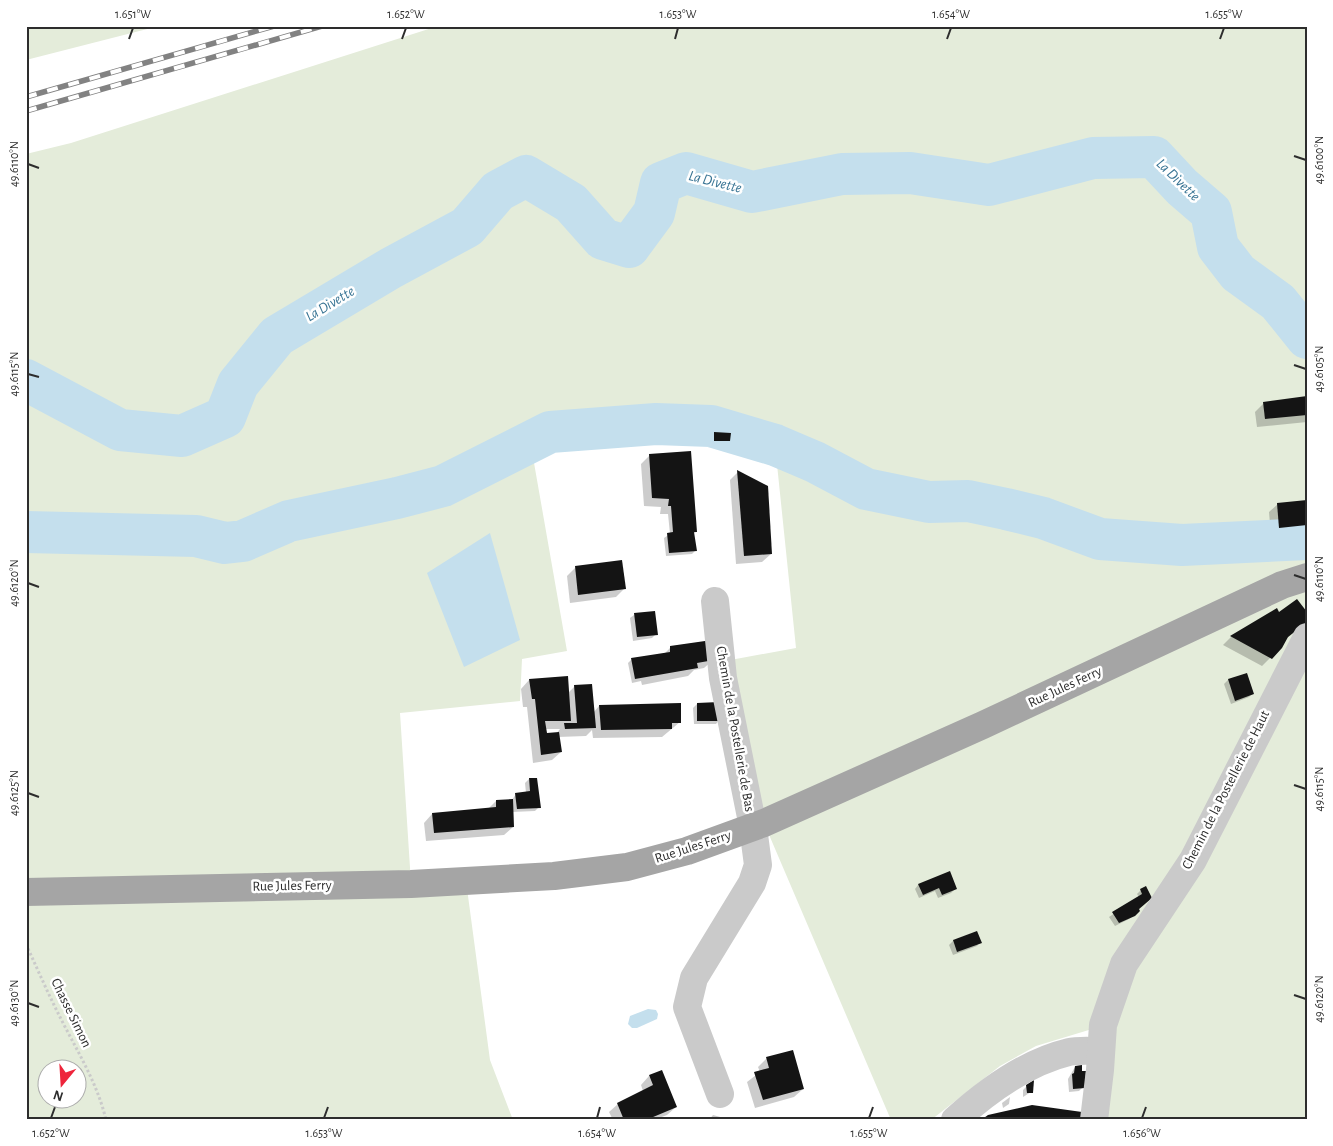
<svg xmlns="http://www.w3.org/2000/svg" width="1333" height="1146" viewBox="0 0 1333 1146" font-family="'Alegreya Sans',sans-serif">
  <style>
    .green { fill: #e4ecda; fill-rule: evenodd }
    .water { fill: #c4dfed }
    .shadow { fill: #0003; fill-rule: evenodd }
    .lines { fill: none; stroke-linecap: round; stroke-linejoin: round }
    .river { stroke: #c4dfed; stroke-width: 42 }
    .building { fill: #141414 }
    .path { stroke: #cacaca; stroke-width: 3; stroke-dasharray: 2.5 2.5; stroke-linecap: butt }
    .minor { stroke: #cacaca; stroke-width: 28 }
    .major { stroke: #a5a5a5; stroke-width: 28 }
    .rail-casing { stroke: #828282; stroke-width: 5.5 }
    .rail { stroke: #fff; stroke-width: 4; stroke-dasharray: 11; stroke-linecap: butt }
    .ticks { fill: none; stroke: #2d2d2d; stroke-width: 2 }
    .labels { text-anchor: middle; dominant-baseline: central; stroke-width: 5; stroke-linejoin: round; paint-order: stroke }
    .street-label { font-size: 14px; fill: #2d2d2d; stroke: #fff }
    .water-label { font-size: 15px; font-style: italic; fill: #377393; stroke: #fff }
    .neatline { fill: none; stroke: #2d2d2d; stroke-width: 2 }
    .ticks-label { font-size: 12px; text-anchor: middle; fill: #2d2d2d }
  </style>
  <rect width="100%" height="100%" fill="#fff"/>
  <g class="green">
    <polygon points="26,26 159,26 26,60"/>
    <path d="M438 26H1307V1120H1094L1102 1026 1036 1046 1000 1066 931 1120H891L764 823 725 661 796 648 775 445 711 426 656 424 550 432 530 440 567 651 522 659 520 701 400 713 411 883 466 881 490 1060 513 1120H26V154L71 143ZM48 1068H78V1098H48Z"/>
  </g>
  <g class="water">
    <polygon points="490,533 520,640 464,667 427,573"/>
    <polygon points="648,1009 656,1010 658,1014 657,1019 637,1028 632,1028 628,1024 630,1016"/>
  </g>
  <g class="shadow">
    <polygon points="1307,398 1307,422 1257,427 1255,412 1264,403"/>
    <polygon points="715,434 729,441 725,445 711,444 711,437"/>
    <polygon points="650,455 696,532 693,534 696,550 692,554 666,556 664,538 670,534 668,514 660,514 661,507 644,506 641,464"/>
    <polygon points="738,472 771,554 762,562 736,564 730,480"/>
    <polygon points="1307,501 1307,543 1299,543 1298,533 1271,536 1269,512 1278,504"/>
    <polygon points="575,568 624,589 616,597 570,603 567,576"/>
    <polygon points="1279,614 1301,626 1286,639 1281,647 1262,666 1223,645 1231,637"/>
    <polygon points="634,615 656,634 652,638 633,641 630,618"/>
    <polygon points="670,648 713,660 704,668 694,670 688,676 642,685 641,681 632,683 628,663 632,659 664,654"/>
    <polygon points="1246,674 1253,693 1249,697 1231,704 1224,684 1228,680"/>
    <path d="M529 680 568 693 575 686 593 713 599 706 680 722 662 737 593 738 592 730 586 736 558 737 561 752 552 760 533 763 527 707H523L521 689ZM545 729H560L556 734H546Z"/>
    <polygon points="697,704 719,720 716,724 694,724 693,708"/>
    <polygon points="529,779 539,807 535,811 512,812 513,827 504,835 426,841 424,823 432,814 488,809 496,801 512,800 516,794 526,793 525,783"/>
    <polygon points="949,873 955,889 951,893 938,898 935,891 919,898 915,889 918,885"/>
    <polygon points="1141,890 1151,898 1129,919 1115,926 1109,917 1139,897 1137,894"/>
    <polygon points="977,932 980,942 977,946 953,955 949,945 953,941"/>
    <polygon points="767,1058 803,1089 794,1097 755,1108 747,1082 760,1072 758,1067"/>
    <polygon points="1075,1067 1083,1087 1079,1091 1069,1092 1068,1079"/>
    <polygon points="649,1076 676,1107 667,1115 654,1120 613,1120 609,1112 618,1104 643,1091 641,1085"/>
    <polygon points="1027,1086 1031,1092 1023,1097 1023,1090"/>
    <polygon points="1010,1097 1009,1104 1003,1108 1002,1103"/>
    <polygon points="713,1115 724,1118 725,1120 709,1120"/>
  </g>
  <g class="lines">
    <g class="river">
      <polyline points="26,380 120,430 182,436 225,417 238,384 277,336 391,268 467,227 498,191 526,176 571,203 603,239 629,247 654,213 661,183 686,173 752,192 842,174 910,173 989,185 1093,158 1154,157 1182,187 1211,212 1218,247 1238,273 1278,302 1307,338"/>
      <polyline points="26,532 196,536 225,543 243,541 289,521 397,498 443,486 550,432 656,424 711,426 775,445 815,462 866,489 929,502 968,501 1006,509 1043,518 1100,539 1182,545 1307,539"/>
    </g>
  </g>
  <g class="building">
    <polygon points="1307,396 1307,415 1265,419 1263,402"/>
    <polygon points="714,432 731,433 730,441 714,441"/>
    <polygon points="691,451 697,532 694,532 697,551 669,553 667,533 673,532 671,506 668,506 669,499 652,498 649,454"/>
    <polygon points="737,470 768,486 772,554 744,556"/>
    <polygon points="1307,500 1307,525 1279,528 1277,503"/>
    <polygon points="622,560 626,589 578,595 575,566"/>
    <polygon points="1297,599 1307,612 1307,622 1288,637 1282,648 1272,659 1230,636 1277,608 1279,612"/>
    <polygon points="655,611 658,635 637,637 634,613"/>
    <polygon points="712,640 714,660 697,663 698,668 635,679 631,658 670,652 670,646"/>
    <polygon points="1247,673 1254,694 1235,701 1228,679"/>
    <polygon points="568,676 571,721 545,721 547,733 559,732 562,752 541,755 535,699 532,699 529,679"/>
    <polygon points="592,684 596,728 565,729 564,723 577,723 574,685"/>
    <polygon points="719,702 721,721 697,721 697,703"/>
    <polygon points="681,703 681,723 672,723 672,729 601,730 599,705"/>
    <polygon points="529,778 537,778 541,808 517,809 515,793 530,791"/>
    <polygon points="513,799 514,827 434,833 432,813 496,807 496,800"/>
    <polygon points="950,871 957,889 942,895 939,888 923,895 918,884"/>
    <polygon points="1146,886 1152,898 1139,909 1140,911 1135,916 1119,923 1112,912 1142,894 1140,889"/>
    <polygon points="977,931 982,943 957,952 953,940"/>
    <polygon points="793,1050 804,1089 763,1100 754,1072 769,1068 766,1057"/>
    <polygon points="1082,1065 1082,1071 1086,1071 1085,1088 1073,1089 1072,1074 1074,1073 1075,1066"/>
    <polygon points="662,1070 677,1107 646,1120 645,1117 639,1120 624,1120 617,1103 653,1085 649,1075"/>
    <polygon points="1034,1080 1033,1093 1027,1093 1026,1085"/>
    <polygon points="1032,1105 1082,1112 1081,1120 981,1120 988,1115"/>
  </g>
  <g class="lines">
    <path class="path" d="M26 944C36 966 46 989 57 1011 74 1046 97 1081 106 1120"/>
    <g class="minor">
      <polyline points="715,601 723,678 753,827 758,865 752,883 694,978 687,1007 720,1094"/>
      <path d="M955 1120C986 1092 1027 1062 1069 1052 1078 1050 1090 1051 1100 1051"/>
      <polyline points="1094,1120 1100,1070 1103,1025 1124,964 1193,860 1307,637"/>
    </g>
    <polyline class="major" points="26,892 411,884 554,876 627,867 687,851 764,823 983,725 1282,585 1307,577"/>
    <g class="rail-casing">
      <g id="rail">
        <polyline points="26,97 274,26"/>
        <polyline points="26,111 322,26"/>
      </g>
    </g>
    <use href="#rail" class="rail"/>
  </g>
  <path class="ticks" d="M129 39 133 28M402 39 406 28M675 39 678 28M947 39 951 28M1220 39 1224 28M1294 156 1306 160M28 164 39 168M1294 365 1306 369M28 374 39 377M1294 575 1306 579M28 583 39 587M1294 785 1306 789M28 793 39 797M1294 995 1306 999M28 1003 39 1007M51 1118 55 1107M324 1118 328 1107M597 1118 600 1107M869 1118 873 1107M1142 1118 1146 1107"/>
  <g class="labels">
    <g class="street-label">
      <text transform="translate(1065 687) rotate(-25)">Rue Jules Ferry</text>
      <text transform="translate(735 729) rotate(80)">Chemin de la Postellerie de Bas</text>
      <text transform="translate(1226 790) rotate(-63)">Chemin de la Postellerie de Haut</text>
      <text transform="translate(693 847) rotate(-18)">Rue Jules Ferry</text>
      <text transform="translate(292 886) rotate(-1)">Rue Jules Ferry</text>
      <text transform="translate(71 1013) rotate(64)">Chasse Simon</text>
    </g>
    <g class="water-label">
      <text transform="translate(1178 180) rotate(44)">La Divette</text>
      <text transform="translate(715 182) rotate(14)">La Divette</text>
      <text transform="translate(330 304) rotate(-31)">La Divette</text>
    </g>
  </g>
  <rect width="1333" height="1146" fill="none" stroke="#ffffff" stroke-width="55"/>
  <g transform="translate(62 1084) rotate(198)"><circle r="24" fill="#ffffff" stroke="#ababab"/>
  <path d="M0-4L9 19L0 12L-9 19Z" fill="#ee253b"/>
  <text y="-8" font-size="14" font-weight="bold" text-anchor="middle" fill="#2d2d2d">N</text>
  </g>
  <rect x="28" y="28" width="1278" height="1090" class="neatline"/>
  <g class="ticks-label">
    <text x="133" y="18">1.651°W</text>
    <text x="406" y="18">1.652°W</text>
    <text x="678" y="18">1.653°W</text>
    <text x="951" y="18">1.654°W</text>
    <text x="1224" y="18">1.655°W</text>
    <text transform="translate(1319 160) rotate(-90)" y="4">49.6100°N</text>
    <text transform="translate(14 164) rotate(-90)" y="4">49.6110°N</text>
    <text transform="translate(1319 369) rotate(-90)" y="4">49.6105°N</text>
    <text transform="translate(14 374) rotate(-90)" y="4">49.6115°N</text>
    <text transform="translate(1319 579) rotate(-90)" y="4">49.6110°N</text>
    <text transform="translate(14 583) rotate(-90)" y="4">49.6120°N</text>
    <text transform="translate(1319 789) rotate(-90)" y="4">49.6115°N</text>
    <text transform="translate(14 793) rotate(-90)" y="4">49.6125°N</text>
    <text transform="translate(1319 999) rotate(-90)" y="4">49.6120°N</text>
    <text transform="translate(14 1003) rotate(-90)" y="4">49.6130°N</text>
    <text x="51" y="1137">1.652°W</text>
    <text x="324" y="1137">1.653°W</text>
    <text x="597" y="1137">1.654°W</text>
    <text x="869" y="1137">1.655°W</text>
    <text x="1142" y="1137">1.656°W</text>
  </g>
</svg>
